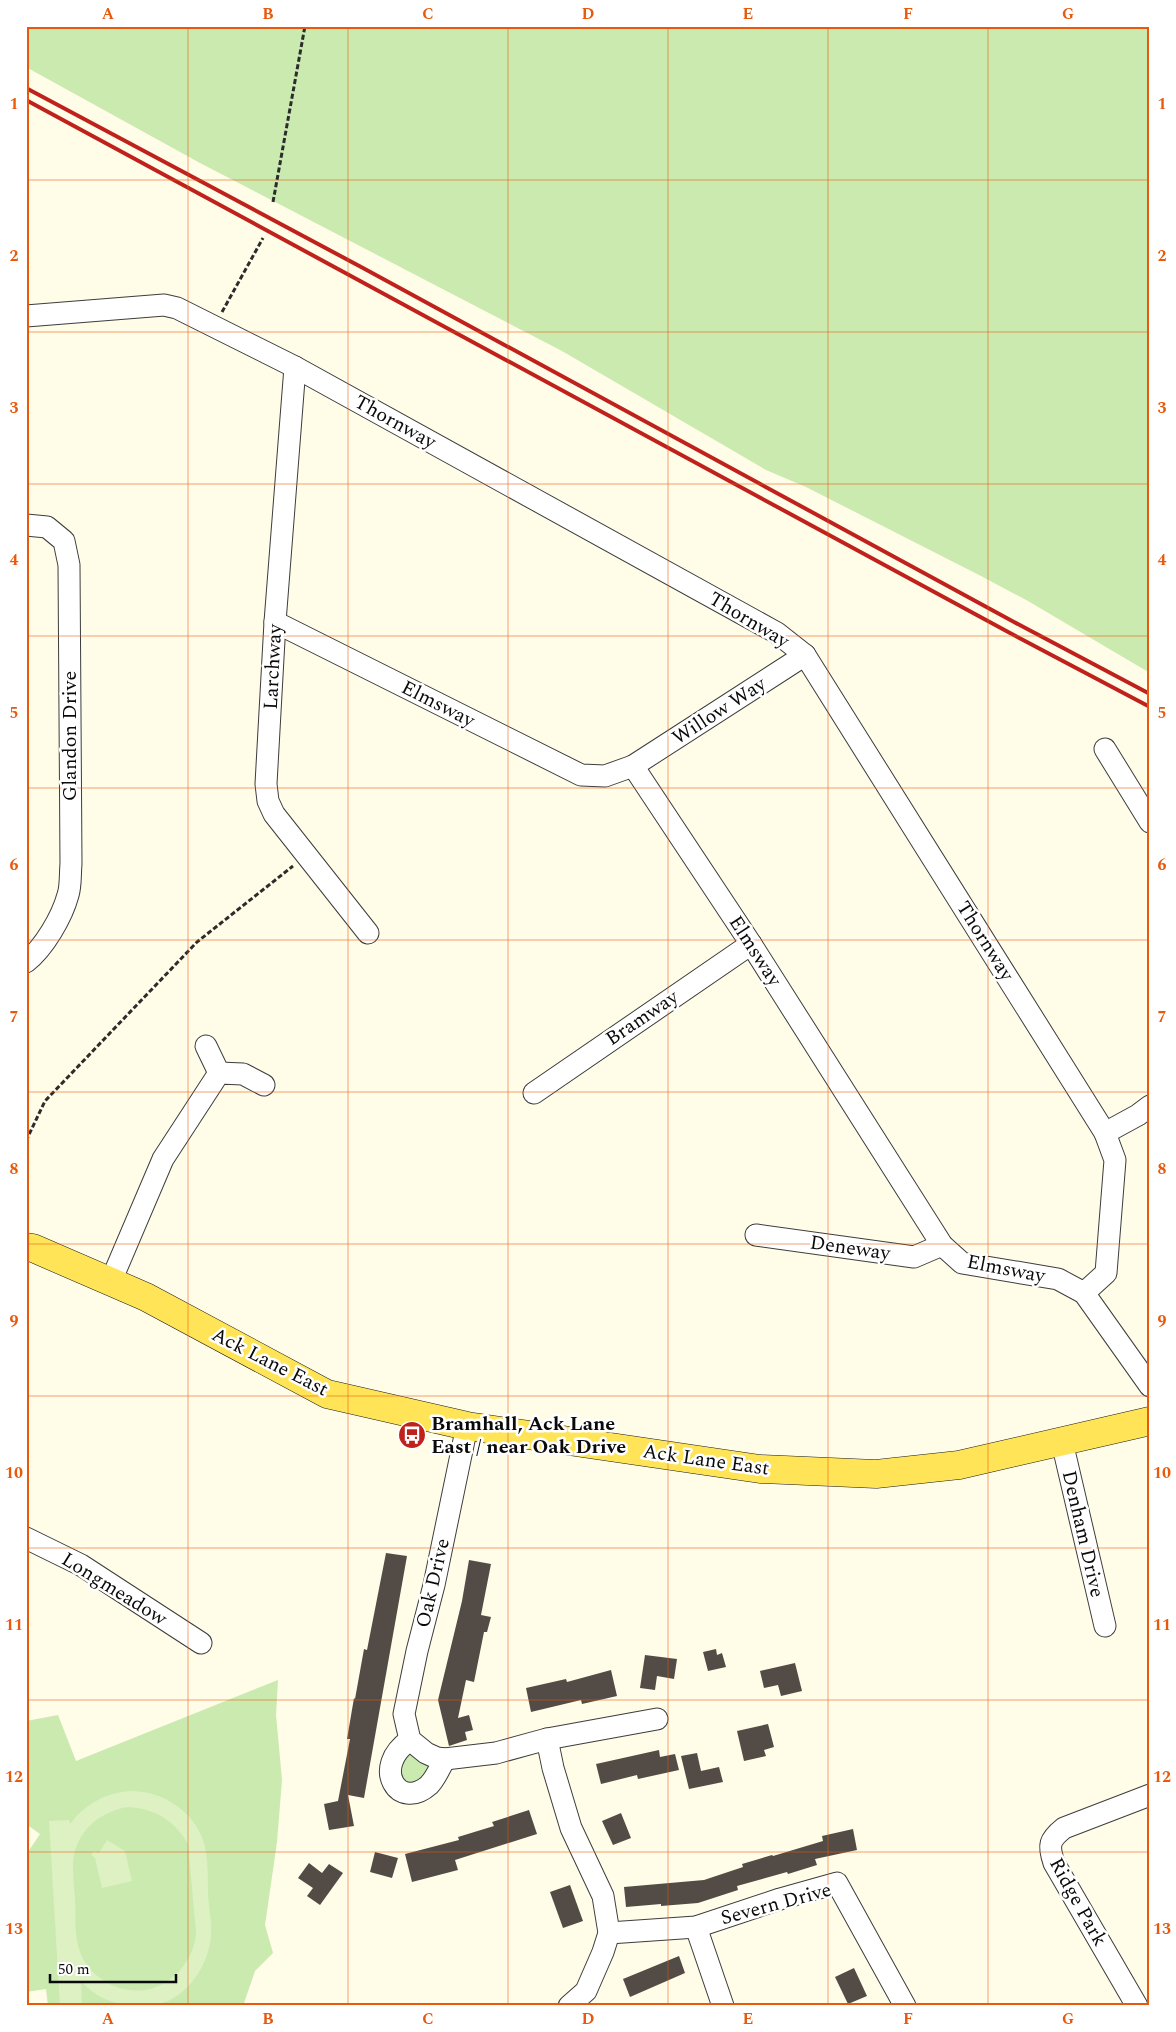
<svg xmlns="http://www.w3.org/2000/svg" width="1176" height="2032" viewBox="0 0 1176 2032" font-family="Spectral,serif">
  <style>
    .green { fill: #caeab0 }
    .pitch { fill: #ddf1c2; fill-rule: evenodd }
    .building { fill: #534c46 }
    .lines { fill: none; stroke-linecap: round; stroke-linejoin: round }
    .minor-casing { stroke: #3d3d3d; stroke-width: 23 }
    .major-casing { stroke: #1b1b1b; stroke-width: 29 }
    .path { stroke: #2c2c2c; stroke-width: 3; stroke-dasharray: 5 2.5; stroke-linecap: butt }
    .minor { stroke: #fff; stroke-width: 21 }
    .major { stroke: #ffe457; stroke-width: 28 }
    .rail { stroke: #bf221d; stroke-width: 4 }
    .grid { fill: none; stroke: #e8590c; stroke-width: 1; stroke-opacity: 0.55 }
    .labels { text-anchor: middle; dominant-baseline: central; stroke-width: 5; stroke-linejoin: round; paint-order: stroke }
    .street-label { font-size: 20px; fill: #0a0a0a; stroke: #fff }
    .poi-label { font-size: 20px; font-weight: bold; fill: #0a0a0a; stroke: #fff; text-anchor: start }
    .neatline { fill: none; stroke: #e8590c; stroke-width: 2 }
    .grid-label { font-size: 16px; text-anchor: middle; font-weight: bold; fill: #e8590c }
  </style>
  <rect width="100%" height="100%" fill="#fffce7"/>
  <g class="green">
    <polygon points="26,26 1150,26 1150,673 1028,601 981,576 806,487 766,470 562,351 200,163 26,67"/>
    <polygon points="278,1680 276,1715 282,1780 277,1842 265,1925 273,1953 255,1971 243,2006 48,2006 46,1989 26,1992 26,1855 40,1834 26,1824 26,1721 58,1715 76,1761"/>
    <polygon points="401,1746 437,1758 413,1792 391,1762"/>
  </g>
  <g class="pitch">
    <path d="M133 1791C168 1792 201 1817 206 1852 208 1866 208 1881 208 1894 209 1908 212 1923 211 1936 209 1962 192 1990 168 2001 159 2005 148 2005 138 2005 115 2006 96 1998 81 1981L82 2006H60L49 1821 69 1820 70 1824C86 1803 107 1792 133 1791ZM128 1807C156 1809 174 1820 188 1844L196 1933C195 1952 184 1969 169 1980 138 2003 93 1986 80 1952 74 1936 76 1916 75 1899 74 1888 73 1876 73 1865 74 1833 98 1812 128 1807Z"/>
    <polygon points="107,1840 125,1851 132,1881 102,1888 95,1858 91,1855 94,1851 99,1853"/>
  </g>
  <g class="building">
    <polygon points="386,1553 407,1556 364,1798 348,1795 354,1826 329,1830 324,1804 338,1801 350,1739 347,1739 354,1698 355,1699 364,1649 367,1650"/>
    <polygon points="469,1560 491,1564 481,1615 491,1617 487,1632 484,1632 474,1682 466,1680 458,1718 469,1715 473,1730 465,1732 467,1740 449,1746 438,1700 462,1601"/>
    <polygon points="716,1649 717,1655 722,1653 726,1667 708,1671 703,1652"/>
    <polygon points="645,1655 677,1659 674,1679 657,1676 655,1690 640,1688"/>
    <polygon points="795,1663 802,1691 781,1696 778,1685 764,1688 760,1671"/>
    <polygon points="611,1670 617,1696 582,1704 581,1700 531,1712 526,1688 566,1679 567,1682"/>
    <polygon points="768,1724 774,1747 764,1750 766,1756 744,1761 737,1731"/>
    <polygon points="659,1750 660,1757 675,1754 679,1770 638,1779 637,1775 601,1784 596,1764"/>
    <polygon points="697,1753 701,1771 719,1767 723,1782 689,1789 681,1756"/>
    <polygon points="529,1810 537,1834 455,1860 458,1870 412,1882 405,1854 459,1840 458,1837 494,1826 492,1822"/>
    <polygon points="621,1813 631,1838 613,1845 602,1821"/>
    <polygon points="853,1829 857,1850 815,1859 817,1865 788,1874 787,1872 737,1886 738,1890 698,1903 661,1906 661,1904 626,1907 624,1887 704,1880 743,1867 742,1864 772,1855 773,1856 823,1841 822,1836"/>
    <polygon points="375,1852 398,1858 392,1878 370,1872"/>
    <polygon points="309,1863 322,1873 329,1864 343,1873 320,1905 307,1896 313,1888 298,1878"/>
    <polygon points="570,1885 583,1921 563,1928 550,1892"/>
    <polygon points="679,1956 685,1973 630,1997 623,1979"/>
    <polygon points="854,1968 867,1996 848,2004 835,1977"/>
  </g>
  <g class="lines">
    <g class="minor-casing">
      <g id="minor">
        <polyline points="26,316 164,305 177,308 295,367 777,633 805,655 1105,1133 1115,1160 1106,1273 1084,1293"/>
        <polyline points="295,367 275,622 266,784 268,801 274,814 368,933"/>
        <path d="M26 525 47 527 64 541 69 565 71 864C70 874 71 886 68 895 62 917 44 948 26 962"/>
        <polyline points="275,622 581,775 605,776 633,766 751,944 942,1245 962,1263 1058,1279 1084,1293 1150,1386"/>
        <polyline points="1105,749 1150,822"/>
        <polyline points="633,766 805,655"/>
        <polyline points="206,1046 219,1073"/>
        <polyline points="534,1093 751,944"/>
        <polyline points="1105,1133 1138,1115 1150,1106"/>
        <polyline points="756,1235 914,1257 942,1245"/>
        <polyline points="111,1281 163,1159 219,1073 243,1074 264,1085"/>
        <polyline points="467,1426 434,1585 417,1651 404,1714 410,1740 426,1753 437,1758 445,1759 496,1753 547,1739 657,1719"/>
        <polyline points="1062,1442 1105,1626"/>
        <polyline points="26,1538 81,1565 201,1643"/>
        <polyline points="547,1739 553,1768 571,1828 603,1896 609,1933 603,1952 586,1991 569,2006"/>
        <path d="M410 1740C370 1767 399 1812 429 1785 436 1778 440 1767 445 1759"/>
        <polyline points="696,1927 723,2006"/>
        <polyline points="609,1933 696,1927 780,1899 837,1883 905,2006"/>
        <path d="M1137 2006 1054 1863C1048 1845 1049 1840 1064 1828L1150 1795"/>
      </g>
    </g>
    <g class="major-casing">
      <polyline id="major" points="26,1247 33,1248 146,1297 327,1394 467,1426 760,1469 876,1474 959,1465 1150,1421"/>
    </g>
    <g class="path">
      <polyline points="273,202 305,26"/>
      <polyline points="222,312 263,238"/>
      <polyline points="26,1141 45,1101 197,942 293,866"/>
    </g>
    <use href="#minor" class="minor"/>
    <use href="#major" class="major"/>
    <g class="rail">
      <polyline points="26,88 363,268 1014,622 1150,694"/>
      <polyline points="26,100 1010,633 1150,707"/>
    </g>
  </g>
  <path class="grid" d="M188 26V2006M348 26V2006M508 26V2006M668 26V2006M828 26V2006M988 26V2006M26 180H1150M26 332H1150M26 484H1150M26 636H1150M26 788H1150M26 940H1150M26 1092H1150M26 1244H1150M26 1396H1150M26 1548H1150M26 1700H1150M26 1852H1150"/>
  <defs>
    <g id="bus-disc" transform="scale(1.4375)"><circle r="9.5" fill="#bf221d" stroke="#fff"/><path d="M-5-6H5V4H4V6H2V4H-2V6H-4V4H-5ZM-3.5-4V0h7V-4ZM-3.5 1.2v1.5H-2V1.2ZM2 1.2v1.5H3.5V1.2Z" fill="#fff"/></g>
  </defs>
  <g fill-rule="evenodd">
    <use href="#bus-disc" x="412" y="1435"/>
  </g>
  <g class="labels">
    <g class="street-label">
      <text transform="translate(395 422) rotate(29)">Thornway</text>
      <text transform="translate(749 620) rotate(31)">Thornway</text>
      <text transform="translate(273 667) rotate(-87)">Larchway</text>
      <text transform="translate(438 704) rotate(27)">Elmsway</text>
      <text transform="translate(719 711) rotate(-33)">Willow Way</text>
      <text transform="translate(70 736) rotate(-90)">Glandon Drive</text>
      <text transform="translate(985 941) rotate(58)">Thornway</text>
      <text transform="translate(755 951) rotate(57)">Elmsway</text>
      <text transform="translate(642 1018) rotate(-34)">Bramway</text>
      <text transform="translate(850 1248) rotate(8)">Deneway</text>
      <text transform="translate(1006 1269) rotate(11)">Elmsway</text>
      <text transform="translate(270 1362) rotate(27)">Ack Lane East</text>
      <text transform="translate(706 1460) rotate(8)">Ack Lane East</text>
      <text transform="translate(1083 1534) rotate(77)">Denham Drive</text>
      <text transform="translate(433 1583) rotate(-77)">Oak Drive</text>
      <text transform="translate(114 1589) rotate(32)">Longmeadow</text>
      <text transform="translate(1078 1902) rotate(61)">Ridge Park</text>
      <text transform="translate(776 1904) rotate(-15)">Severn Drive</text>
    </g>
    <g class="poi-label">
      <text x="431" y="1424">Bramhall, Ack Lane<tspan x="431" dy="23">East / near Oak Drive</tspan></text>
    </g>
  </g>
  <rect width="1176" height="2032" fill="none" stroke="#ffffff" stroke-width="55"/>
  <path d="M50 1974v8h126v-8" fill="none" stroke="#0a0a0a" stroke-width="2.5"/>
  <text x="58" y="1974" font-size="15" fill="#0a0a0a" stroke="#ffffff" stroke-width="4" paint-order="stroke">50 m</text>
  <rect x="28" y="28" width="1120" height="1976" class="neatline"/>
  <g class="grid-label">
    <text x="108" y="19">A</text>
    <text x="268" y="19">B</text>
    <text x="428" y="19">C</text>
    <text x="588" y="19">D</text>
    <text x="748" y="19">E</text>
    <text x="908" y="19">F</text>
    <text x="1068" y="19">G</text>
    <text x="14" y="109">1</text>
    <text x="1162" y="109">1</text>
    <text x="14" y="261">2</text>
    <text x="1162" y="261">2</text>
    <text x="14" y="413">3</text>
    <text x="1162" y="413">3</text>
    <text x="14" y="565">4</text>
    <text x="1162" y="565">4</text>
    <text x="14" y="718">5</text>
    <text x="1162" y="718">5</text>
    <text x="14" y="870">6</text>
    <text x="1162" y="870">6</text>
    <text x="14" y="1022">7</text>
    <text x="1162" y="1022">7</text>
    <text x="14" y="1174">8</text>
    <text x="1162" y="1174">8</text>
    <text x="14" y="1326">9</text>
    <text x="1162" y="1326">9</text>
    <text x="14" y="1478">10</text>
    <text x="1162" y="1478">10</text>
    <text x="14" y="1630">11</text>
    <text x="1162" y="1630">11</text>
    <text x="14" y="1782">12</text>
    <text x="1162" y="1782">12</text>
    <text x="14" y="1934">13</text>
    <text x="1162" y="1934">13</text>
    <text x="108" y="2024">A</text>
    <text x="268" y="2024">B</text>
    <text x="428" y="2024">C</text>
    <text x="588" y="2024">D</text>
    <text x="748" y="2024">E</text>
    <text x="908" y="2024">F</text>
    <text x="1068" y="2024">G</text>
  </g>
</svg>
